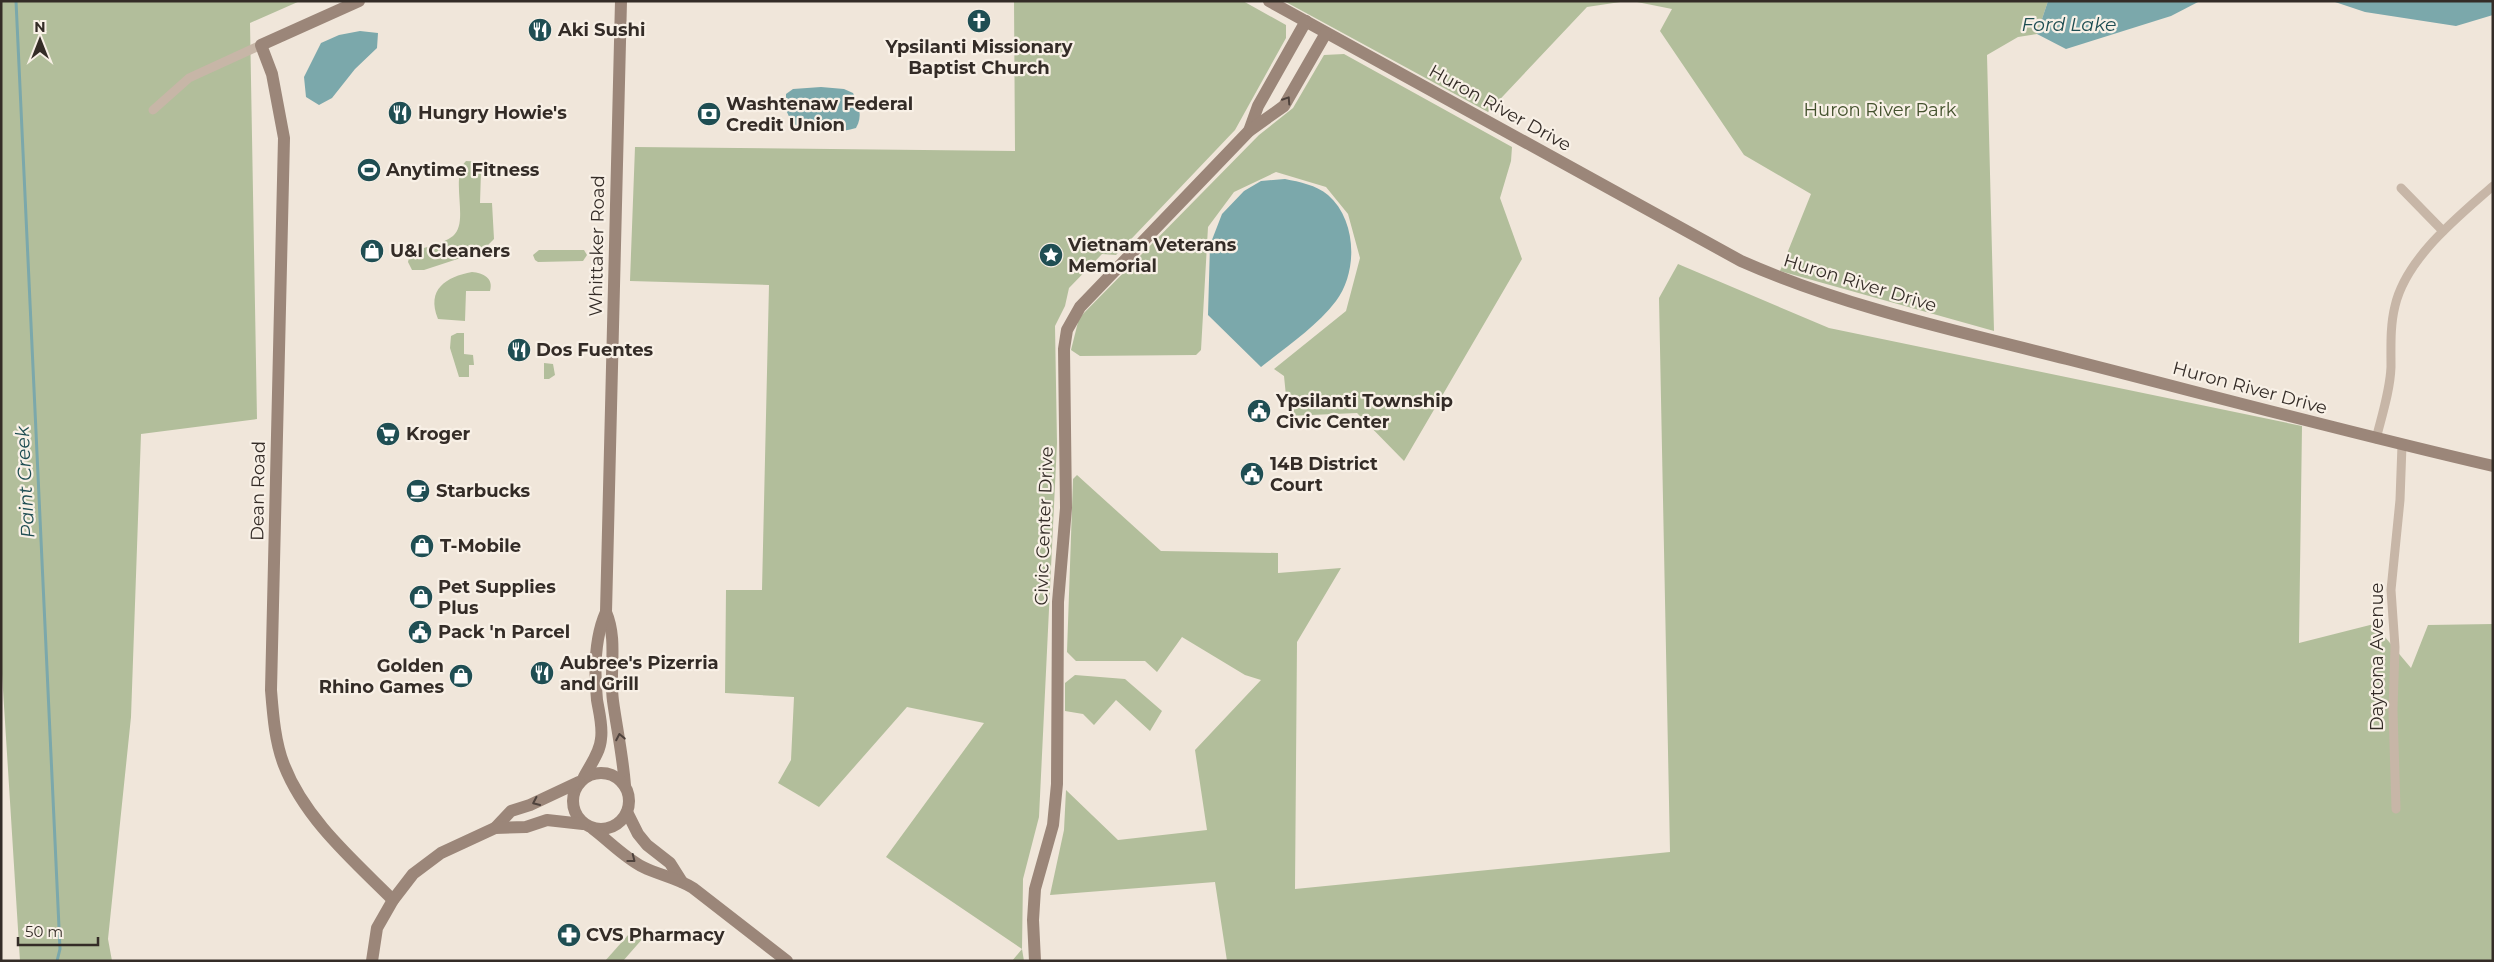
<svg xmlns="http://www.w3.org/2000/svg" width="2494" height="962" viewBox="0 0 2494 962" font-family="Montserrat,sans-serif">
  <style>
    .green { fill: #b2be9b }
    .water { fill: #7ba8ab }
    .lines { fill: none; stroke-linecap: round; stroke-linejoin: round }
    .stream { stroke: #7ba8ab; stroke-width: 3 }
    .street { stroke: #c7b6a7; stroke-width: 9 }
    .secondary { stroke: #9b8679; stroke-width: 12 }
    .oneway { stroke: #4e423c }
    .labels { text-anchor: middle; dominant-baseline: central; stroke-width: 4.5; stroke-linejoin: round; paint-order: stroke }
    .poi-label { font-size: 18px; font-weight: bold; fill: #342c27; stroke: #f8f0e6; text-anchor: start }
    .street-label { font-size: 18px; fill: #342c27; stroke: #f8f0e6 }
    .park-label { font-size: 18px; fill: #43512d; stroke: #f8f0e6 }
    .water-label { font-size: 19px; font-style: italic; fill: #1f4e53; stroke: #f8f0e6 }
  </style>
  <rect width="100%" height="100%" fill="#f0e6da"/>
  <g class="green">
    <polygon points="1,1 300,1 250,23 257,419 141,434 131,717 108,939 112,961 20,961 1,658"/>
    <polygon points="1014,1 1243,1 1286,25 1286,38 1235,130 1116,255 1102,254 1069,288 1065,306 1055,326 1057,443 1039,817 1023,879 1022,949 1024,961 1012,961 1022,949 886,857 984,723 907,707 819,807 778,783 791,760 794,697 725,693 726,590 762,590 769,285 630,281 635,147 1015,151"/>
    <polygon points="1284,1 1627,1 1587,7 1488,112"/>
    <polygon points="1632,1 2048,1 2037,34 2018,37 1987,55 1994,331 1780,271 1811,194 1744,155 1660,31 1672,9"/>
    <polygon points="1344,54 1512,147 1511,161 1500,198 1522,259 1404,461 1357,413 1288,416 1284,376 1274,369 1346,311 1360,258 1348,214 1326,187 1276,172 1234,192 1208,227 1201,350 1196,355 1080,356 1071,350 1079,318 1259,135 1293,108 1324,55"/>
    <path d="M466 161 488 162 492 172 481 171 480 203H492L494 239 482 251 424 270H412L408 262 410 254C423 246 442 245 453 236 470 222 449 178 466 161Z"/>
    <polygon points="539,250 584,250 587,255 583,261 538,262 535,260 533,255"/>
    <polygon points="1678,264 1829,328 2302,426 2299,643 2374,624 2411,668 2428,625 2493,624 2493,961 1227,961 1215,882 1050,895 1064,830 1066,790 1118,840 1207,830 1195,750 1261,680 1245,675 1182,637 1157,672 1145,661 1076,661 1067,652 1073,479 1077,475 1161,551 1278,553 1278,573 1341,568 1297,642 1295,889 1670,852 1659,298"/>
    <path d="M472 272C483 273 494 278 490 291H466L465 321 438 319C426 289 446 277 472 272Z"/>
    <polygon points="457,333 464,333 464,354 473,355 474,365 469,365 469,377 459,377 450,348 451,336"/>
    <polygon points="544,363 553,364 555,375 549,379 544,379"/>
    <polygon points="1075,675 1125,679 1162,711 1150,731 1116,700 1094,725 1083,714 1065,711 1065,683"/>
    <polygon points="629,934 644,937 623,961 605,961"/>
  </g>
  <g class="water">
    <polygon points="2048,1 2200,1 2171,16 2066,49 2037,34"/>
    <polygon points="2332,1 2493,1 2493,15 2456,26 2365,12"/>
    <polygon points="360,31 378,33 377,48 355,69 332,98 319,105 306,97 304,77 321,43 339,35"/>
    <path d="M821 87 844 89 853 93C859 105 863 116 856 128 838 134 809 133 792 123L786 110V94L793 89Z"/>
    <path d="M1285 179C1300 182 1316 185 1328 195 1357 220 1358 272 1336 301 1316 327 1286 347 1261 367L1208 315 1210 245 1222 214 1244 191 1261 181Z"/>
  </g>
  <g class="lines">
    <polyline class="stream" points="16,1 60,949 57,961"/>
    <g class="street">
      <polyline points="153,110 189,78 261,45"/>
      <polyline points="2401,188 2443,231"/>
      <path d="M2376 439C2382 415 2390 391 2391 367 2391 346 2390 326 2395 306 2406 258 2458 217 2493 186"/>
      <polyline points="2396,809 2393,710 2395,647 2391,590 2400,500 2402,445"/>
    </g>
    <g class="secondary">
      <path d="M359 1 261 45 272 74 284 138 271 690C273 715 275 742 284 765 305 819 353 860 393 900"/>
      <path d="M1269 1 1741 261C1845 307 1957 331 2067 359 2209 395 2350 433 2493 466"/>
      <polyline points="1249,131 1258,106 1306,21"/>
      <path d="M606 612C618 640 609 671 613 701 617 730 623 757 625 786"/>
      <circle cx="601" cy="801" r="28"/>
      <path d="M584 777C590 765 600 753 601 739 603 726 599 712 597 700 594 670 594 639 606 612L621 1"/>
      <polyline points="627,812 638,834 647,845 670,863 682,882"/>
      <polyline points="495,828 511,811 530,805 579,782"/>
      <path d="M593 829C609 841 625 858 643 867 659 875 677 878 693 888L787 961"/>
      <polyline points="372,961 377,928 393,900 413,874 441,853 495,828 526,827 547,820 583,824"/>
      <polyline points="1035,961 1033,920 1035,889 1053,825 1057,784 1058,602 1066,508 1064,349 1067,330 1080,307 1249,131 1284,106 1326,33"/>
    </g>
  </g>
  <defs><path id="oneway-chevron" d="M-2-3.5L2.5 0L-2 3.5" fill="none" stroke-width="1.6" stroke-linecap="round" stroke-linejoin="round" transform="scale(1.25)"/></defs>
  <g class="oneway">
    <use href="#oneway-chevron" transform="translate(1287 100) rotate(-57)"/>
    <use href="#oneway-chevron" transform="translate(620 737) rotate(-101)"/>
    <use href="#oneway-chevron" transform="translate(536 802) rotate(155)"/>
    <use href="#oneway-chevron" transform="translate(632 859) rotate(38)"/>
  </g>
  <defs>
    <g id="church-disc" transform="scale(1.25)"><circle r="9.5" fill="#1f4e53" stroke="#f8f0e6"/><path d="M-1.2-6h2.4v3.5h3.3v2.4h-3.3V6h-2.4V-.1h-3.3v-2.4h3.3Z" fill="#fff"/></g>
    <g id="restaurant-disc" transform="scale(1.25)"><circle r="9.5" fill="#1f4e53" stroke="#f8f0e6"/><path d="M-5-6h1v4h1v-4h1v4h1v-4h1v5L-1.5 .5V6h-2V.5L-5-1ZM5-6V6H3V1.5H1.5Q1.5-4 5-6Z" fill="#fff"/></g>
    <g id="bank-disc" transform="scale(1.25)"><circle r="9.5" fill="#1f4e53" stroke="#f8f0e6"/><path d="M-6-4H6V4H-6ZM0-2.3a2.3 2.3 0 1 0 0 4.6a2.3 2.3 0 1 0 0-4.6Z" fill="#fff"/></g>
    <g id="stadium-disc" transform="scale(1.25)"><circle r="9.5" fill="#1f4e53" stroke="#f8f0e6"/><path d="M0-5a6.5 5 0 1 0 0 10a6.5 5 0 1 0 0-10ZM-3.5-1.8h7v3.6h-7Z" fill="#fff"/></g>
    <g id="shop-disc" transform="scale(1.25)"><circle r="9.5" fill="#1f4e53" stroke="#f8f0e6"/><path d="M-5-2.5h2.3a2.7 3.5 0 0 1 5.4 0H5L5.5 6h-11ZM-1.5-2.5h3a1.5 2.3 0 0 0-3 0Z" fill="#fff"/></g>
    <g id="sight-disc" transform="scale(1.25)"><circle r="9.5" fill="#1f4e53" stroke="#f8f0e6"/><path d="M0-6L1.8-2.2L6-1.7L2.9 1.2L3.7 5.4L0 3.3L-3.7 5.4L-2.9 1.2L-6-1.7L-1.8-2.2Z" fill="#fff"/></g>
    <g id="civic-disc" transform="scale(1.25)"><circle r="9.5" fill="#1f4e53" stroke="#f8f0e6"/><path d="M-.6-6.5H3V-4.5H.6V-3L4-1V1h2V6H-6V1h2V-1L-.6-3ZM-1.2 2.5V6h2.4V2.5Z" fill="#fff"/></g>
    <g id="supermarket-disc" transform="scale(1.25)"><circle r="9.5" fill="#1f4e53" stroke="#f8f0e6"/><path d="M-6-5.5h2.5l.6 2H6L4.5 2H-2.5L-4.4-4H-6ZM-1.5 3.2a1.3 1.3 0 1 0 .1 0ZM3 3.2a1.3 1.3 0 1 0 .1 0Z" fill="#fff"/></g>
    <g id="cafe-disc" transform="scale(1.25)"><circle r="9.5" fill="#1f4e53" stroke="#f8f0e6"/><path d="M-5.5-4.5H6V0H3Q3 3.5 0 3.5H-2.5Q-5.5 3.5-5.5 0ZM3-3.2v2h1.7v-2ZM-6 4.5H4V6H-6Z" fill="#fff"/></g>
    <g id="pharmacy-disc" transform="scale(1.25)"><circle r="9.5" fill="#1f4e53" stroke="#f8f0e6"/><path d="M-2-6h4v4h4v4h-4v4h-4v-4h-4v-4h4Z" fill="#fff"/></g>
  </defs>
  <g fill-rule="evenodd">
    <use href="#church-disc" x="979" y="21"/>
    <use href="#restaurant-disc" x="540" y="30"/>
    <use href="#restaurant-disc" x="400" y="113"/>
    <use href="#bank-disc" x="709" y="114"/>
    <use href="#stadium-disc" x="369" y="170"/>
    <use href="#shop-disc" x="372" y="251"/>
    <use href="#sight-disc" x="1051" y="255"/>
    <use href="#restaurant-disc" x="519" y="350"/>
    <use href="#civic-disc" x="1259" y="411"/>
    <use href="#supermarket-disc" x="388" y="434"/>
    <use href="#civic-disc" x="1252" y="474"/>
    <use href="#cafe-disc" x="418" y="491"/>
    <use href="#shop-disc" x="422" y="546"/>
    <use href="#shop-disc" x="421" y="597"/>
    <use href="#civic-disc" x="420" y="632"/>
    <use href="#restaurant-disc" x="542" y="673"/>
    <use href="#shop-disc" x="461" y="676"/>
    <use href="#pharmacy-disc" x="569" y="935"/>
  </g>
  <g class="labels">
    <g class="poi-label">
      <text x="558" y="30">Aki Sushi</text>
      <text x="979" y="47" text-anchor="middle">Ypsilanti Missionary<tspan x="979" dy="21">Baptist Church</tspan></text>
      <text x="726" y="104">Washtenaw Federal<tspan x="726" dy="21">Credit Union</tspan></text>
      <text x="418" y="113">Hungry Howie's</text>
      <text x="386" y="170">Anytime Fitness</text>
      <text x="1068" y="245">Vietnam Veterans<tspan x="1068" dy="21">Memorial</tspan></text>
      <text x="390" y="251">U&amp;I Cleaners</text>
      <text x="536" y="350">Dos Fuentes</text>
      <text x="1276" y="401">Ypsilanti Township<tspan x="1276" dy="21">Civic Center</tspan></text>
      <text x="406" y="434">Kroger</text>
      <text x="1270" y="464">14B District<tspan x="1270" dy="21">Court</tspan></text>
      <text x="436" y="491">Starbucks</text>
      <text x="440" y="546">T-Mobile</text>
      <text x="438" y="587">Pet Supplies<tspan x="438" dy="21">Plus</tspan></text>
      <text x="438" y="632">Pack 'n Parcel</text>
      <text x="560" y="663">Aubree's Pizerria<tspan x="560" dy="21">and Grill</tspan></text>
      <text x="444" y="666" text-anchor="end">Golden<tspan x="444" dy="21">Rhino Games</tspan></text>
      <text x="586" y="935">CVS Pharmacy</text>
    </g>
    <g class="street-label">
      <text transform="translate(1500 108) rotate(29)">Huron River Drive</text>
      <text transform="translate(597 246) rotate(-89)">Whittaker Road</text>
      <text transform="translate(1860 283) rotate(17)">Huron River Drive</text>
      <text transform="translate(2250 388) rotate(15)">Huron River Drive</text>
      <text transform="translate(258 491) rotate(-89)">Dean Road</text>
      <text transform="translate(1044 526) rotate(-88)">Civic Center Drive</text>
      <text transform="translate(2377 657) rotate(-90)">Daytona Avenue</text>
    </g>
    <g class="park-label">
      <text x="1880" y="110">Huron River Park</text>
    </g>
    <g class="water-label">
      <text x="2069" y="24">Ford Lake</text>
      <text transform="translate(25 482) rotate(-93)">Paint Creek</text>
    </g>
  </g>
  <rect width="2494" height="962" fill="none" stroke="#342c27" stroke-width="5"/>
  <g transform="translate(40 40)" stroke="#f8f0e6" stroke-width="4" paint-order="stroke">
  <path d="M0-4L9 19L0 12L-9 19Z" fill="#342c27"/>
  <text y="-8" font-size="14" font-weight="bold" text-anchor="middle" fill="#342c27">N</text>
  </g>
  <path d="M18 937v8h80v-8" fill="none" stroke="#342c27" stroke-width="2.5"/>
  <text x="25" y="937" font-size="15" fill="#342c27" stroke="#f8f0e6" stroke-width="4" paint-order="stroke">50 m</text>
</svg>
